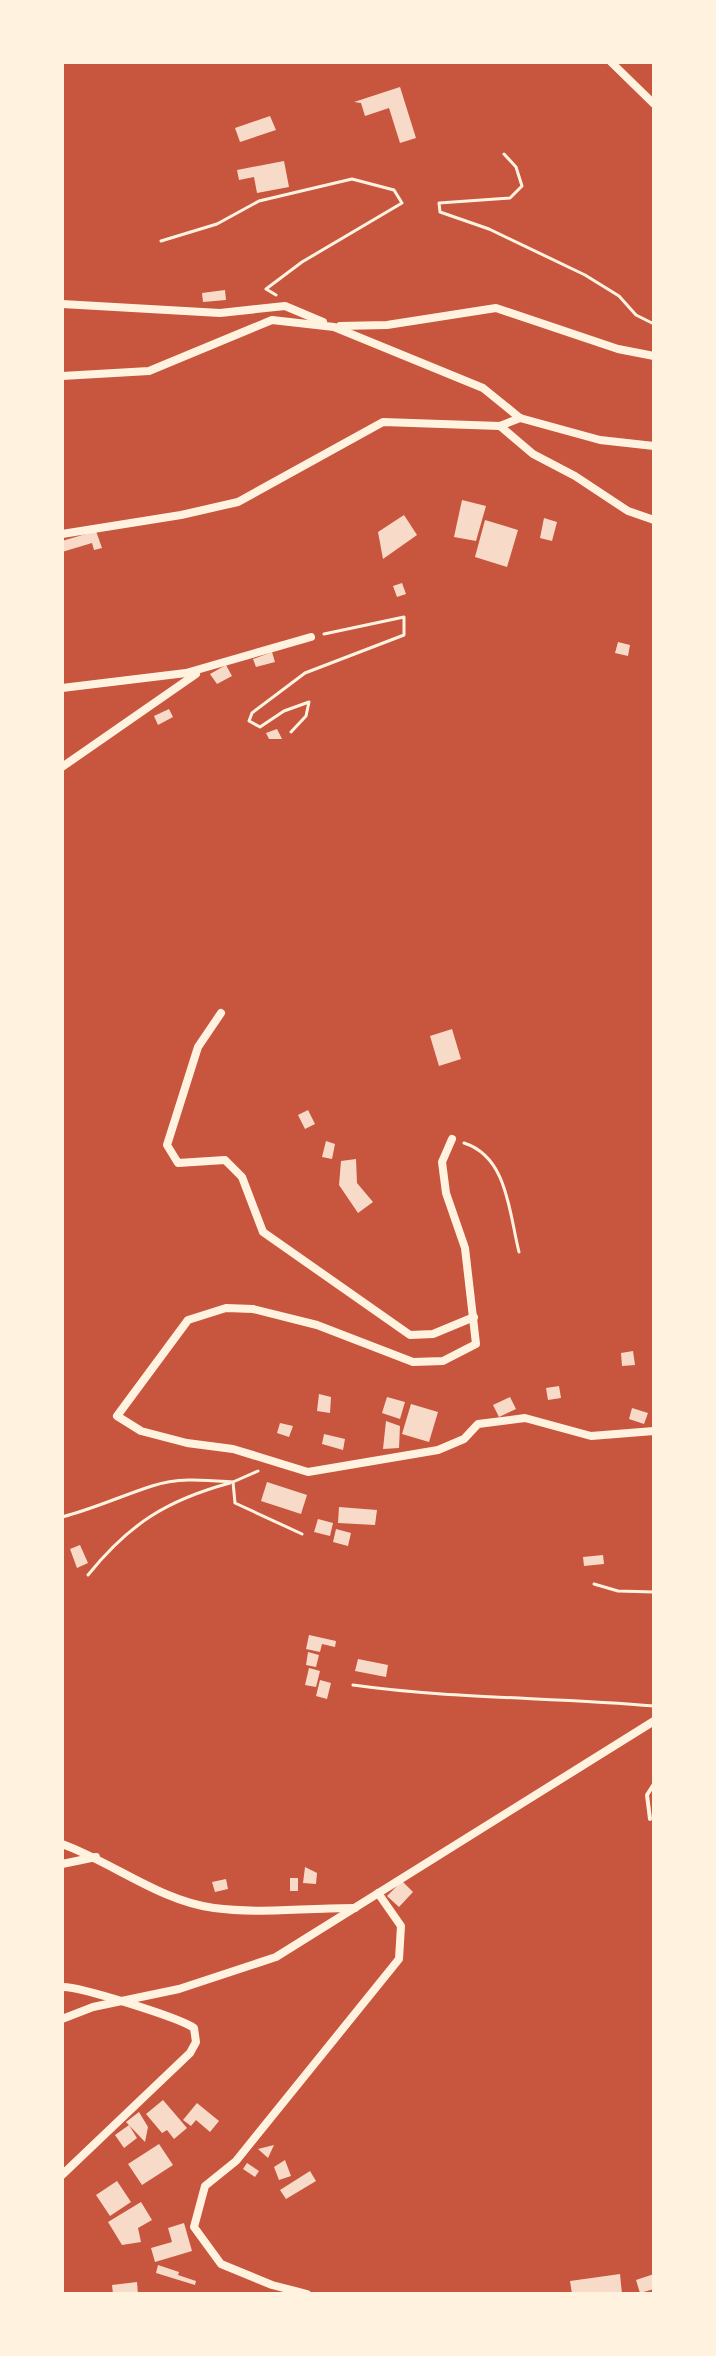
<svg xmlns="http://www.w3.org/2000/svg" width="716" height="2356" viewBox="0 0 716 2356" font-family="Spectral,serif">
  <style>
    .building { fill: #f7dbc8 }
    .lines { fill: none; stroke-linecap: round; stroke-linejoin: round }
    .path { stroke: #fff3e0; stroke-width: 3 }
    .service { stroke: #fff3e0; stroke-width: 4 }
    .minor { stroke: #fff3e0; stroke-width: 8 }
  </style>
  <rect width="100%" height="100%" fill="#c8553d"/>
  <g class="building">
    <polygon points="400,87 416,138 400,143 389,108 365,116 361,103 354,102"/>
    <polygon points="270,116 276,130 240,142 235,128"/>
    <polygon points="284,161 289,187 257,193 254,177 239,180 237,170"/>
    <polygon points="225,290 226,300 203,302 202,293"/>
    <polygon points="462,500 486,506 476,541 454,537"/>
    <polygon points="404,515 417,535 383,559 378,532"/>
    <polygon points="544,518 557,522 552,541 540,538"/>
    <polygon points="485,520 518,530 507,567 475,557"/>
    <polygon points="96,531 102,548 94,550 92,543 62,552 62,541"/>
    <polygon points="402,583 406,594 397,597 393,586"/>
    <polygon points="618,642 630,645 628,656 615,653"/>
    <polygon points="272,652 275,662 256,667 253,659"/>
    <polygon points="226,665 232,676 217,684 210,674"/>
    <polygon points="169,709 173,717 158,725 154,716"/>
    <polygon points="277,729 282,739 269,739 266,733"/>
    <polygon points="452,1029 461,1059 439,1066 430,1036"/>
    <polygon points="308,1110 315,1124 305,1129 298,1115"/>
    <polygon points="326,1141 335,1144 332,1159 322,1157"/>
    <polygon points="356,1159 357,1183 373,1202 358,1213 339,1185 341,1161"/>
    <polygon points="633,1351 635,1365 622,1366 621,1353"/>
    <polygon points="559,1386 561,1398 548,1400 546,1388"/>
    <polygon points="319,1394 331,1397 330,1413 317,1411"/>
    <polygon points="387,1397 405,1402 400,1419 382,1413"/>
    <polygon points="510,1397 516,1409 499,1417 493,1405"/>
    <polygon points="411,1404 438,1412 429,1442 402,1434"/>
    <polygon points="632,1408 648,1413 644,1424 629,1419"/>
    <polygon points="386,1421 400,1426 399,1448 383,1449"/>
    <polygon points="280,1423 293,1426 289,1437 277,1433"/>
    <polygon points="324,1434 345,1439 343,1450 322,1444"/>
    <polygon points="267,1482 307,1495 301,1514 261,1501"/>
    <polygon points="339,1507 377,1510 375,1525 338,1523"/>
    <polygon points="318,1519 333,1523 330,1536 314,1532"/>
    <polygon points="336,1529 351,1533 348,1546 333,1542"/>
    <polygon points="80,1545 88,1563 77,1568 70,1549"/>
    <polygon points="603,1555 604,1564 584,1566 583,1557"/>
    <polygon points="309,1635 336,1641 335,1647 322,1644 320,1652 306,1649"/>
    <polygon points="308,1652 319,1655 316,1667 306,1665"/>
    <polygon points="358,1659 388,1665 386,1677 355,1671"/>
    <polygon points="309,1668 320,1671 316,1687 305,1685"/>
    <polygon points="320,1680 331,1683 327,1699 316,1696"/>
    <polygon points="305,1867 317,1873 316,1884 303,1883"/>
    <rect x="290" y="1878" width="8" height="13"/>
    <polygon points="226,1879 228,1889 215,1892 212,1882"/>
    <polygon points="402,1881 413,1892 399,1907 387,1896"/>
    <polygon points="163,2100 187,2128 174,2139 167,2130 162,2133 146,2114"/>
    <polygon points="197,2103 219,2121 210,2132 196,2120 191,2126 183,2120"/>
    <polygon points="139,2112 148,2127 145,2142 126,2122"/>
    <polygon points="129,2125 137,2138 124,2148 115,2135"/>
    <polygon points="159,2144 173,2165 142,2185 128,2164"/>
    <polygon points="274,2145 268,2158 258,2149"/>
    <polygon points="285,2160 291,2176 279,2180 274,2167"/>
    <polygon points="247,2163 259,2171 255,2177 243,2169"/>
    <polygon points="310,2171 316,2181 286,2199 280,2190"/>
    <polygon points="117,2181 131,2202 110,2216 96,2195"/>
    <polygon points="141,2202 152,2220 138,2228 141,2242 122,2245 108,2222"/>
    <polygon points="184,2223 192,2251 155,2262 151,2248 172,2242 168,2228"/>
    <polygon points="158,2265 179,2272 178,2275 196,2281 195,2285 156,2273"/>
    <polygon points="620,2274 622,2294 572,2294 570,2281"/>
    <polygon points="654,2274 654,2289 640,2293 636,2280"/>
    <polygon points="137,2282 138,2294 113,2294 112,2285"/>
  </g>
  <g class="lines">
    <g class="path">
      <polyline points="504,154 516,167 522,186 510,198 439,203 440,212 489,229 585,275 619,296 636,315 654,324"/>
      <polyline points="161,241 217,224 259,201 352,179 394,190 402,203 302,262 266,289 276,295"/>
      <polyline points="291,732 306,716 309,702 284,711 260,727 249,721 252,713 305,673 404,635 404,617 324,634"/>
      <path d="M464 1143C508 1157 509 1213 519 1252"/>
      <polyline points="258,1471 233,1482 235,1503 302,1534"/>
      <path d="M62 1517C93 1509 121 1496 152 1486 178 1477 206 1480 233 1482"/>
      <path d="M88 1575C129 1524 167 1500 230 1483"/>
      <polyline points="594,1584 618,1591 654,1592"/>
      <path d="M353 1685C452 1699 554 1697 654 1706"/>
    </g>
    <polyline class="service" points="650,1819 647,1795 654,1784"/>
    <g class="minor">
      <polyline points="611,62 654,104"/>
      <polyline points="62,304 220,313 285,306 323,322"/>
      <polyline points="340,326 387,325 496,308 618,349 654,356"/>
      <polyline points="62,376 149,371 272,320 334,327 483,388 520,418 600,440 654,446"/>
      <polyline points="500,426 533,454 575,476 628,511 654,520"/>
      <polyline points="62,534 181,515 238,502 383,422 500,426 520,418"/>
      <polyline points="62,688 186,673 311,637"/>
      <polyline points="62,767 196,674"/>
      <polyline points="221,1013 198,1047 167,1145 178,1163 225,1160 242,1177 263,1232 410,1335 433,1334 474,1317"/>
      <polyline points="452,1139 442,1162 446,1193 465,1248 476,1344 443,1361 413,1362 317,1325 253,1309 226,1308 188,1320 117,1416 141,1431 187,1443 233,1449 308,1472 438,1450 464,1439 478,1424 525,1418 591,1436 654,1431"/>
      <path d="M62 1844C112 1862 160 1901 214 1908 259 1914 309 1908 355 1908"/>
      <polyline points="62,1864 96,1857"/>
      <path d="M62 1987C79 1986 180 2018 194 2028L196 2042 190 2053 62 2175"/>
      <polyline points="62,2019 93,2007 179,1989 276,1957 654,1721"/>
      <polyline points="307,2294 272,2285 221,2264 194,2227 205,2186 236,2161 399,1959 401,1926 378,1893"/>
    </g>
  </g>
  <rect width="716" height="2356" fill="none" stroke="#fff3e0" stroke-width="128"/>
</svg>
